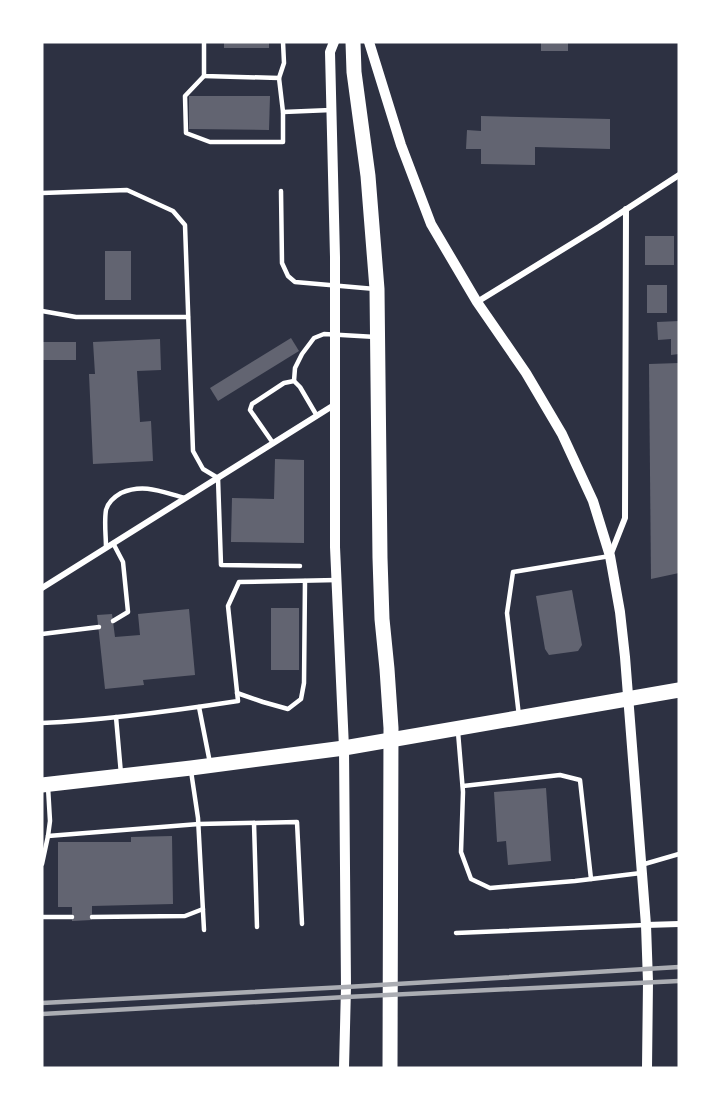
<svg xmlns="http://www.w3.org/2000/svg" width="721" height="1110" viewBox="0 0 721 1110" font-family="Commissioner,sans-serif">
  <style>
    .building { fill: #626471 }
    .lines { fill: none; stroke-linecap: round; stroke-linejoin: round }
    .service { stroke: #fff; stroke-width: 4.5 }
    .minor { stroke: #fff; stroke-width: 6 }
    .tertiary { stroke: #fff; stroke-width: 10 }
    .primary { stroke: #fff; stroke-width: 15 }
    .rail { stroke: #abadb3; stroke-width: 4.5 }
  </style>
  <rect width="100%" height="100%" fill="#2d3142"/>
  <g class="building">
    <rect x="224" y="42" width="45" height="6"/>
    <rect x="541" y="42" width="27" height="9"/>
    <polygon points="189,96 270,96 269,130 189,129"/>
    <polygon points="481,116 610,119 610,149 535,147 535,165 481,164 481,149 466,149 467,130 481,131"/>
    <rect x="645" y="236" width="29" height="29"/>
    <rect x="105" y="251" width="26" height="49"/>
    <rect x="647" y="285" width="20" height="28"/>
    <polygon points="679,321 679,354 671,355 671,339 658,340 657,322"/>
    <polygon points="291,338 299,351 218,401 210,388"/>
    <polygon points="160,339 161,370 137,371 140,422 151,421 153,461 93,464 89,374 95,374 93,342"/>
    <rect x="42" y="342" width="34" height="18"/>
    <polygon points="679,363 679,573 651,579 649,364"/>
    <polygon points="275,459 304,460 304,543 231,542 232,498 274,499"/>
    <polygon points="572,590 582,645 578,651 549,655 545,649 536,596"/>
    <rect x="271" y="608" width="28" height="62"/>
    <polygon points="189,609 195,675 143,680 144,685 105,689 97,615 112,614 115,637 140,635 138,614"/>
    <polygon points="546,788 551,861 508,865 506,841 497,842 494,792"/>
    <polygon points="172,836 173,904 92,906 92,920 72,921 72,907 58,907 58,842 131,842 131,837"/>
  </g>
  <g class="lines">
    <g class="service">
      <polyline points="204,42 204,76 279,78 283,112 331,110"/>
      <polyline points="204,76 185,96 186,133 210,142 283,142 283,112"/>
      <polyline points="279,78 284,63 283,42"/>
      <polyline points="281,191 282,263 288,276 295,282 375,289"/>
      <polyline points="42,193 127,190 173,211 185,225 193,451 203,469 218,478 221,565 300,566"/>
      <polyline points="42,311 76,317 188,317"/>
      <polyline points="294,381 295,368 302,354 314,338 324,334 376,337"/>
      <polyline points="273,443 250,410 252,404 284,383 294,381 300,387 317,416"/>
      <path d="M106 548C106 536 104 522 106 510 108 502 114 497 121 493 144 483 162 492 185 498"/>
      <polyline points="113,621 128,612 123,562 113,543"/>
      <polyline points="42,634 99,627"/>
      <polyline points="237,693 263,702 288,709 301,699 304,683 305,581"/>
      <polyline points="199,707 210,763"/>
      <polyline points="519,716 507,613 513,572 610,556"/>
      <polyline points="116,717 121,774"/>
      <path d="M42 723C108 720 173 711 238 701L228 606 239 582 337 580"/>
      <polyline points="458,732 463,792 461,852 471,879 490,888 575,881 641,873"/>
      <polyline points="191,771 198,818 204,930"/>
      <polyline points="463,786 560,775 580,780 591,879"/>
      <polyline points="254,823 257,927"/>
      <polyline points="48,836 199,824 297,822 302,924"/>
      <polyline points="42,864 48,836 50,821 48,787"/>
      <polyline points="641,865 679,854"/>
      <polyline points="42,917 72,917"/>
      <polyline points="92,917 185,916 203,909"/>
      <polyline points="456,933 646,925"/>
    </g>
    <g class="minor">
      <polyline points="477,302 599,227 679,175"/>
      <polyline points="610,556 625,518 626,209"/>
      <polyline points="42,588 334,405"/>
      <polyline points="646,925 679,924"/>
    </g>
    <g class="tertiary">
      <polyline points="334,42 330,52 335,257 335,547 344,748 346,987 344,1068"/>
      <polyline points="369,42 401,145 431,224 477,302 526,373 562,434 593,501 610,556 620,612 625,657 646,925 648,982 647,1068"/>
    </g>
    <g class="primary">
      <polyline points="353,42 354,72 368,176 377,289 380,558 382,619 387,669 391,728 390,1068"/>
      <polyline points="42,785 191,768 344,748 679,690"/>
    </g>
    <g class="rail">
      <polyline points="42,1003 346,987 679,967"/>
      <polyline points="42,1014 346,997 679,981"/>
    </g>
  </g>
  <rect width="721" height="1110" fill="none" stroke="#ffffff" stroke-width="87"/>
</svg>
